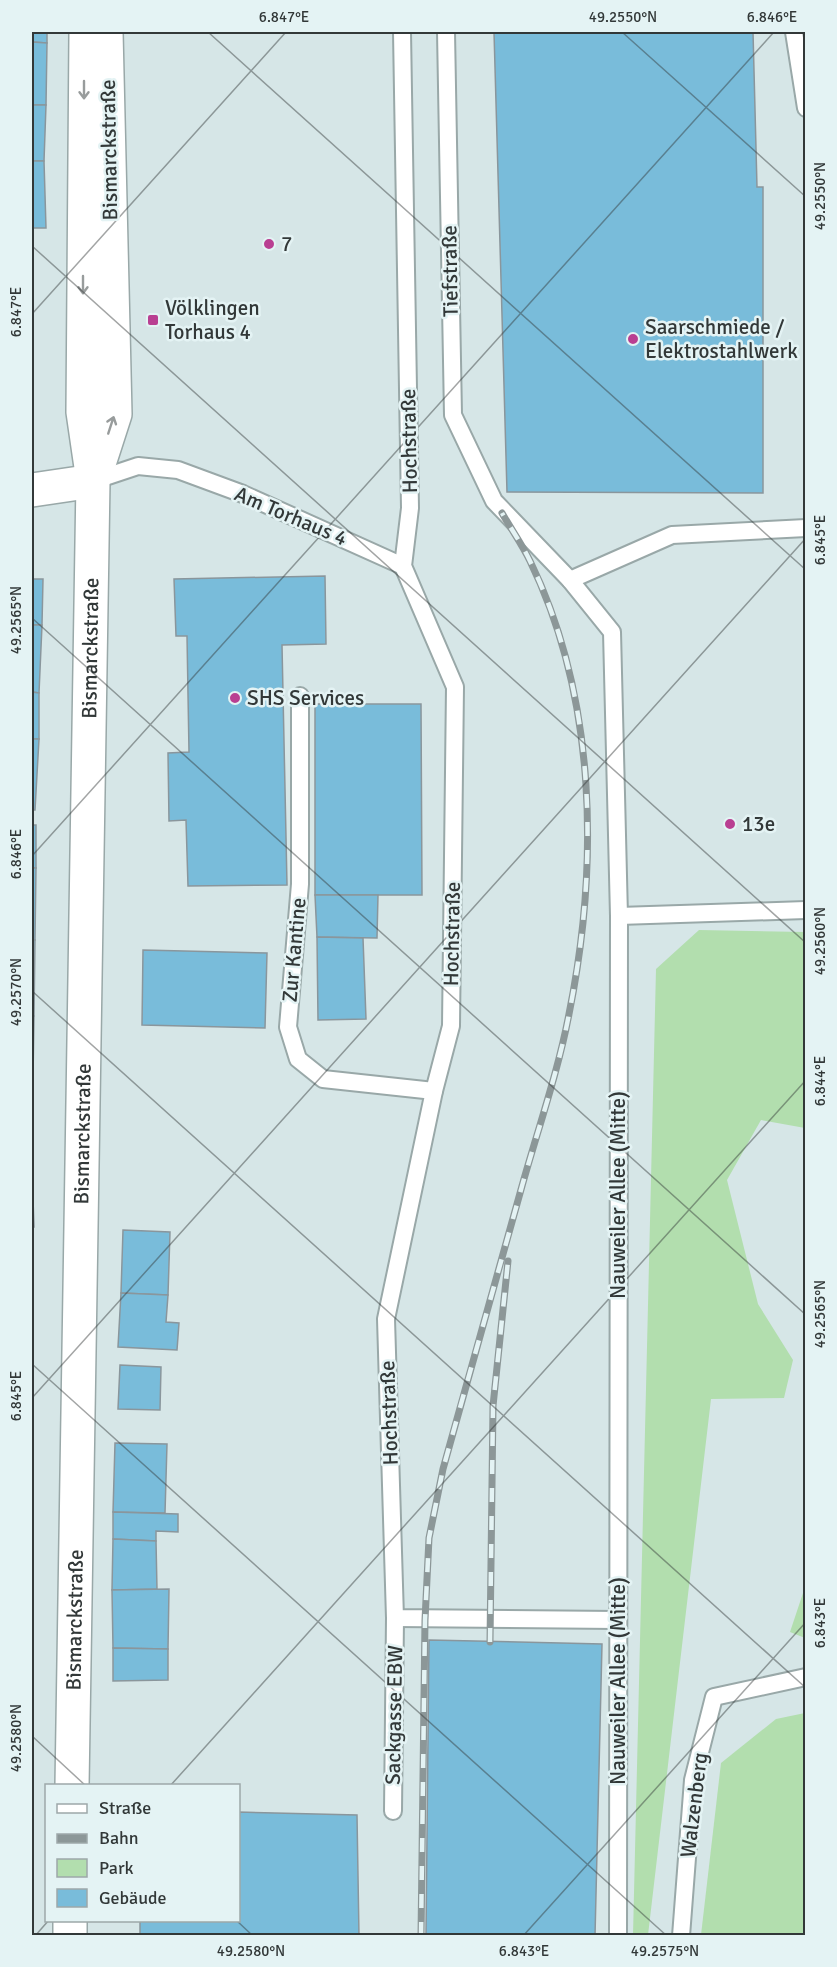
<svg xmlns="http://www.w3.org/2000/svg" width="837" height="1967" viewBox="0 0 837 1967" font-family="Signika,sans-serif">
  <style>
    .green { fill: #b2deae }
    .building { fill: #79bcda; stroke: #8a969c; stroke-width: 1.5 }
    .lines { fill: none; stroke-linecap: round; stroke-linejoin: round }
    .service-casing { stroke: #99a8a8; stroke-width: 20 }
    .minor-casing { stroke: #99a8a8; stroke-width: 36 }
    .primary-casing { stroke: #99a8a8; stroke-width: 36 }
    .service { stroke: #fff; stroke-width: 16 }
    .minor { stroke: #fff; stroke-width: 33 }
    .primary { stroke: #fff; stroke-width: 33 }
    .rail-casing { stroke: #8c9798; stroke-width: 7 }
    .rail { stroke: #e4f3f4; stroke-width: 4.5; stroke-dasharray: 14; stroke-linecap: butt }
    .oneway { stroke: #989c9c }
    .ticks { fill: none; stroke: #323838; stroke-width: 1.5; stroke-opacity: 0.45 }
    .poi-dot { fill: #b93f92; stroke: #e4f3f4; stroke-width: 2 }
    .labels { text-anchor: middle; dominant-baseline: central; stroke-width: 5; stroke-linejoin: round; paint-order: stroke }
    .street-label { font-size: 21px; fill: #323838; stroke: #e4f3f4 }
    .poi-label { font-size: 21px; fill: #323838; stroke: #e4f3f4; text-anchor: start }
    .neatline { fill: none; stroke: #323838; stroke-width: 2 }
    .ticks-label { font-size: 15px; text-anchor: middle; fill: #323838 }
  </style>
  <rect width="100%" height="100%" fill="#d6e6e7"/>
  <g class="green">
    <polygon points="699,930 805,932 805,1128 761,1120 727,1180 758,1304 793,1360 784,1398 711,1399 648,1935 633,1935 656,969"/>
    <polygon points="805,1587 805,1638 790,1632"/>
    <polygon points="805,1713 805,1935 701,1935 721,1763 776,1719"/>
  </g>
  <g class="building">
    <polygon points="32,32 47,32 47,43 32,42"/>
    <polygon points="494,32 753,32 757,187 763,187 763,493 507,492"/>
    <polygon points="32,42 47,43 46,105 32,105"/>
    <polygon points="32,105 46,105 44,161 32,161"/>
    <polygon points="32,161 44,161 46,228 32,228"/>
    <polygon points="325,576 326,644 282,645 287,885 188,886 186,820 169,821 168,753 189,752 187,636 176,636 174,579"/>
    <polygon points="32,579 43,579 42,625 32,625"/>
    <polygon points="32,625 42,625 39,693 32,692"/>
    <polygon points="32,692 39,693 39,739 32,739"/>
    <polygon points="315,704 421,704 422,895 315,895"/>
    <polygon points="32,739 39,739 35,810 32,810"/>
    <rect x="32" y="825" width="4" height="43"/>
    <polygon points="32,868 36,868 35,940 32,940"/>
    <polygon points="315,895 378,895 377,938 317,937"/>
    <polygon points="317,937 363,938 366,1019 318,1020"/>
    <polygon points="32,940 35,940 34,1016 32,1016"/>
    <polygon points="143,950 267,953 265,1028 142,1025"/>
    <polygon points="32,1016 34,1016 33,1077 32,1077"/>
    <polygon points="32,1171 34,1227 32,1227"/>
    <polygon points="123,1230 170,1232 168,1295 121,1293"/>
    <polygon points="121,1293 168,1295 166,1322 179,1323 177,1350 118,1347"/>
    <polygon points="120,1365 161,1367 160,1410 118,1409"/>
    <polygon points="115,1443 167,1444 165,1513 113,1512"/>
    <polygon points="113,1512 178,1514 178,1532 156,1531 156,1541 113,1539"/>
    <polygon points="113,1539 156,1541 157,1589 112,1590"/>
    <polygon points="169,1589 168,1649 113,1648 112,1590"/>
    <polygon points="429,1640 602,1644 595,1936 426,1936"/>
    <polygon points="113,1648 168,1649 168,1680 113,1681"/>
    <polygon points="238,1812 357,1815 359,1936 140,1936 140,1920 238,1920"/>
  </g>
  <g class="lines">
    <g class="service-casing">
      <g id="service">
        <polyline points="402,32 410,508 403,566 455,687 451,1026 434,1091 386,1319 395,1618 617,1620"/>
        <polyline points="446,32 453,415 494,501 570,580 612,632 619,916 618,1936"/>
        <polyline points="794,32 806,108"/>
        <polyline points="93,481 138,466 178,470 243,494 403,566"/>
        <polyline points="570,580 672,535 806,528"/>
        <polyline points="300,696 300,884 288,1027 298,1059 323,1079 434,1091"/>
        <polyline points="619,916 806,910"/>
        <polyline points="393,1811 395,1618"/>
        <polyline points="681,1936 693,1780 714,1697 806,1677"/>
      </g>
    </g>
    <g class="minor-casing">
      <polyline id="minor" points="32,490 93,481"/>
    </g>
    <g class="primary-casing">
      <g id="primary">
        <polyline points="96,473 115,414 106,32"/>
        <path id="s1" d="M72 1786 93 481 83 412 86 32"/>
        <polyline points="70,1936 70,1920"/>
      </g>
    </g>
    <use href="#service" class="service"/>
    <use href="#minor" class="minor"/>
    <use href="#primary" class="primary"/>
    <g class="rail-casing">
      <g id="rail">
        <polyline points="490,1642 493,1406 508,1261"/>
        <path d="M421 1936 425 1620 429 1538 443 1469C469 1375 496 1280 522 1186 538 1129 558 1072 569 1014 599 865 597 699 530 561 522 544 511 529 502 513"/>
      </g>
    </g>
    <use href="#rail" class="rail"/>
  </g>
  <defs><path id="oneway-shaft" d="M-6 0H5M1.5-3L5.5 0L1.5 3" fill="none" stroke-width="1.6" stroke-linecap="round" stroke-linejoin="round" transform="scale(1.5)"/></defs>
  <g class="oneway">
    <use href="#oneway-shaft" transform="translate(84 90) rotate(90)"/>
    <use href="#oneway-shaft" transform="translate(83 285) rotate(90)"/>
    <use href="#oneway-shaft" transform="translate(111 425) rotate(-72)"/>
  </g>
  <path class="ticks" d="M208 32 806 570M622 32 806 197M32 246 806 943M32 314 286 32M32 618 806 1315M32 856 774 32M32 991 806 1688M32 1364 667 1936M32 1398 806 538M32 1736 86 1786M170 1786 806 1080M236 1920 253 1936M35 1936 49 1920M523 1936 806 1622"/>
  <g class="poi-dot">
    <circle cx="269" cy="244" r="6"/>
    <rect x="147" y="314" width="12" height="12" rx="3"/>
    <circle cx="633" cy="339" r="6"/>
    <circle cx="235" cy="698" r="6"/>
    <circle cx="730" cy="824" r="6"/>
  </g>
  <g class="labels">
    <g class="street-label">
      <text transform="translate(109 150) rotate(-91)">Bismarckstraße</text>
      <text transform="translate(450 271) rotate(-91)">Tiefstraße</text>
      <text transform="translate(409 441) rotate(-91)">Hochstraße</text>
      <text transform="translate(291 516) rotate(23)">Am Torhaus 4</text>
      <text stroke="none"><textPath href="#s1" startOffset="1138">Bismarckstraße</textPath></text>
      <text transform="translate(452 934) rotate(-89)">Hochstraße</text>
      <text transform="translate(294 950) rotate(-85)">Zur Kantine</text>
      <text stroke="none"><textPath href="#s1" startOffset="652">Bismarckstraße</textPath></text>
      <text transform="translate(618 1195) rotate(-90)">Nauweiler Allee (Mitte)</text>
      <text transform="translate(389 1413) rotate(-92)">Hochstraße</text>
      <text stroke="none"><textPath href="#s1" startOffset="166">Bismarckstraße</textPath></text>
      <text transform="translate(618 1681) rotate(-90)">Nauweiler Allee (Mitte)</text>
      <text transform="translate(394 1715) rotate(-89)">Sackgasse EBW</text>
      <text transform="translate(694 1805) rotate(-83)">Walzenberg</text>
    </g>
    <g class="poi-label">
      <text x="281" y="244">7</text>
      <text x="165" y="308">Völklingen<tspan x="165" dy="24">Torhaus 4</tspan></text>
      <text x="645" y="327">Saarschmiede /<tspan x="645" dy="24">Elektrostahlwerk</tspan></text>
      <text x="247" y="698">SHS Services</text>
      <text x="742" y="824">13e</text>
    </g>
  </g>
  <rect width="837" height="1967" fill="none" stroke="#e4f3f4" stroke-width="66"/>
  <rect x="45" y="1784" width="195" height="138" fill="#e4f3f4" stroke="#9da8a9" stroke-width="1.5"/>
  <rect x="57" y="1804" width="30" height="9" fill="#ffffff" stroke="#9da8a9" stroke-width="1.5"/>
  <text x="99" y="1814" font-size="18" fill="#323838">Straße</text>
  <rect x="57" y="1834" width="30" height="9" fill="#8c9798" stroke="#9da8a9" stroke-width="1.5"/>
  <text x="99" y="1844" font-size="18" fill="#323838">Bahn</text>
  <rect x="57" y="1859" width="30" height="18" fill="#b2deae" stroke="#9da8a9" stroke-width="1.5"/>
  <text x="99" y="1874" font-size="18" fill="#323838">Park</text>
  <rect x="57" y="1889" width="30" height="18" fill="#79bcda" stroke="#9da8a9" stroke-width="1.5"/>
  <text x="99" y="1904" font-size="18" fill="#323838">Gebäude</text>
  <rect x="33" y="33" width="771" height="1901" class="neatline"/>
  <g class="ticks-label">
    <text x="284" y="22">6.847°E</text>
    <text x="623" y="22">49.2550°N</text>
    <text x="772" y="22">6.846°E</text>
    <text transform="translate(820 196) rotate(-90)" y="5">49.2550°N</text>
    <text transform="translate(16 312) rotate(-90)" y="5">6.847°E</text>
    <text transform="translate(820 540) rotate(-90)" y="5">6.845°E</text>
    <text transform="translate(16 620) rotate(-90)" y="5">49.2565°N</text>
    <text transform="translate(16 854) rotate(-90)" y="5">6.846°E</text>
    <text transform="translate(820 941) rotate(-90)" y="5">49.2560°N</text>
    <text transform="translate(16 992) rotate(-90)" y="5">49.2570°N</text>
    <text transform="translate(820 1081) rotate(-90)" y="5">6.844°E</text>
    <text transform="translate(820 1314) rotate(-90)" y="5">49.2565°N</text>
    <text transform="translate(16 1396) rotate(-90)" y="5">6.845°E</text>
    <text transform="translate(820 1623) rotate(-90)" y="5">6.843°E</text>
    <text transform="translate(16 1738) rotate(-90)" y="5">49.2580°N</text>
    <text x="251" y="1956">49.2580°N</text>
    <text x="524" y="1956">6.843°E</text>
    <text x="665" y="1956">49.2575°N</text>
  </g>
</svg>
